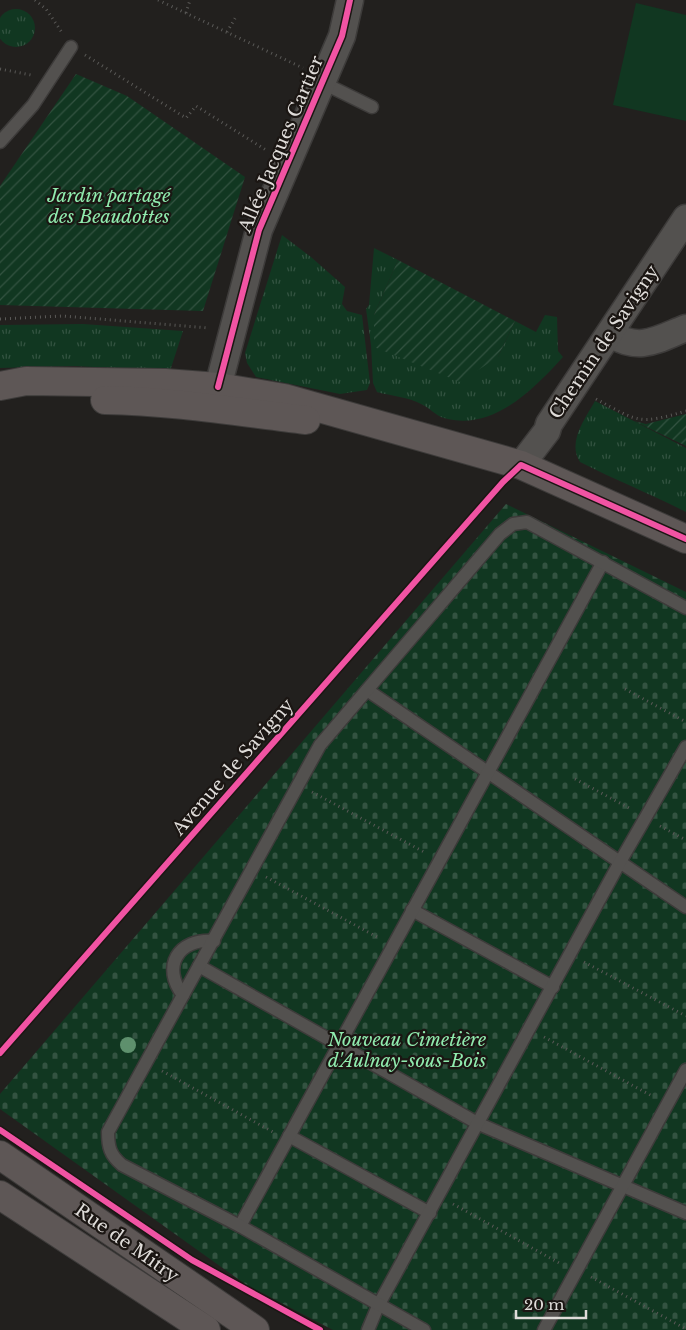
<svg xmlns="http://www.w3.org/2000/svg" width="686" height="1330" viewBox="0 0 686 1330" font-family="'Libre Baskerville',serif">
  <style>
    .grass { fill: url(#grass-tufts) }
    .cemetery { fill: url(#cemetery-stones) }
    .garden { fill: url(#garden-furrows) }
    .pitch { fill: #113721 }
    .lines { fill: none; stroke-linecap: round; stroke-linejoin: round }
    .service-casing { stroke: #3d3b3a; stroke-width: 15 }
    .minor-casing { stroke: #3d3b3a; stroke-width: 29 }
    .primary-casing { stroke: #3d3b3a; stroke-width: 30 }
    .path { stroke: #5a5957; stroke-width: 3; stroke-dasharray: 1 4; stroke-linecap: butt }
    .service { stroke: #53514f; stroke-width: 12 }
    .minor { stroke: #53514f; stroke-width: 26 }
    .primary { stroke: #5e5756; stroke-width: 28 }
    .cycleway-casing { stroke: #1b1613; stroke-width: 9 }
    .cycleway { stroke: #f153a3; stroke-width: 6 }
    .tree { fill: #5e906d }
    .labels { text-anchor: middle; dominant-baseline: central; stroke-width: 4.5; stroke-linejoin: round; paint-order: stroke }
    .street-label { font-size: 18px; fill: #dfdcd9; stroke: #1b1613 }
    .park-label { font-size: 18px; font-style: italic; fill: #90ebae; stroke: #1b1613 }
  </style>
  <defs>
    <pattern id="grass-tufts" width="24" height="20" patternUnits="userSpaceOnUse" patternTransform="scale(1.25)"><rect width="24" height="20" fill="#113721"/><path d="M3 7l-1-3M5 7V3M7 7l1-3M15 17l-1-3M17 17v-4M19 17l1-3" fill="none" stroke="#335341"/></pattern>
    <pattern id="cemetery-stones" width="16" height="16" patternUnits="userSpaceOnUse" patternTransform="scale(1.25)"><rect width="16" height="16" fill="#113721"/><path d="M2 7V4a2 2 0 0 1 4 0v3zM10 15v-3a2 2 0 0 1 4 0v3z" fill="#335341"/></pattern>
    <pattern id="garden-furrows" width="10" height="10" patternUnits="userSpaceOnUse" patternTransform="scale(1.25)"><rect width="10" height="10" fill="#113721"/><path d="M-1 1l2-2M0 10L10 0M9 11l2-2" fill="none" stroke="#335341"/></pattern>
  </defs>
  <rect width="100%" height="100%" fill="#22201e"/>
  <g class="grass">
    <circle cx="16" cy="28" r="19"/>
    <polygon points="282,235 311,257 345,287 342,304 347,311 362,315 370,383 367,390 340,394 256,377 247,363 245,353"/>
    <path d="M374 248 398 260 374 315 498 357 515 321 536 332 545 315 557 317 558 351 563 357C533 390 492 432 444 418 436 416 429 407 421 404 409 397 391 396 377 392L373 383 371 345 366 309 369 305Z"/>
    <polygon points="83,324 183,331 170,371 74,366 0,368 0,325"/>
    <path d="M595 401 686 448V512C651 494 615 480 580 462 567 442 585 419 595 401Z"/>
  </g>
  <polygon class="cemetery" points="506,504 686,592 686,1330 333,1330 245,1284 0,1109 0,1094"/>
  <g class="garden">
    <polygon points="76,74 127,96 245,177 203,311 0,305 0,186"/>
    <polygon points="398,260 515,321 498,357 460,382 374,347 374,315"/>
    <polygon points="686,414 686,446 634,421 646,424"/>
  </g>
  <polygon class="pitch" points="636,3 686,15 686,121 613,105"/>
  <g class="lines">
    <g class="service-casing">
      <g id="service">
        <polyline points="323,83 372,107"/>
        <polyline points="0,142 33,105 71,47"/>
        <polyline points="367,690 686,907"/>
        <polyline points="412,910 553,987"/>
        <polyline points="199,966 479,1124 686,1213"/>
        <path d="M183 995C161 967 178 938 214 941"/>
        <polyline points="289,1136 430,1213"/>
        <polyline points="240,1226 603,562"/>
        <polyline points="368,1330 378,1306 620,862 686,747"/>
        <path d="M424 1330 240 1226 122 1165C110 1155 108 1147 108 1132L320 745 500 534 513 524 527 522 686 608"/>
        <polyline points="544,1330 686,1070"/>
      </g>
    </g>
    <g class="minor-casing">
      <g id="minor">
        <path d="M610 334C640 352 656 340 686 328"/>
        <polyline points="218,387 259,230 342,36 350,0"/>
        <polyline points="521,465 547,431 549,424 686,218"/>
      </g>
    </g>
    <g class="primary-casing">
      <g id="primary">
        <polyline points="0,386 26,381 165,383 218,387 284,398 521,465 686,539"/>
        <path d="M105 400C172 401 239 412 306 420"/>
        <polyline points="0,1155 255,1330"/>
        <polyline points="0,1195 206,1330"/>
      </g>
    </g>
    <g class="path">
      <polyline points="35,0 46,9 63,34"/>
      <polyline points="158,0 303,68"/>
      <polyline points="186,13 190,0"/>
      <polyline points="227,32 237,15"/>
      <polyline points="85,55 186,118 196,106 266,150"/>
      <polyline points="0,69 31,75"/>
      <polyline points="0,319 63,316 209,328"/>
      <path d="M596 399C639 422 638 425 686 411"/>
      <polyline points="625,689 686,722"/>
      <polyline points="575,779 631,809"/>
      <polyline points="312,792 426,853"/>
      <polyline points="660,826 686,840"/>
      <polyline points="266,877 377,937"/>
      <polyline points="584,962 686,1016"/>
      <polyline points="544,1037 652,1096"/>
      <polyline points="0,1053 500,485"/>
      <polyline points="162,1071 273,1132"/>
      <polyline points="453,1204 561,1264"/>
      <polyline points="591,1277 686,1329"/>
    </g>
    <use href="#service" class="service"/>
    <use href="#minor" class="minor"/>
    <use href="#primary" class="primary"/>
    <g class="cycleway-casing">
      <g id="cycleway">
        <polyline points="218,387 259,230 342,36 350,0"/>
        <polyline points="0,1053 503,482 521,465 686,539"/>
        <polyline points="0,1130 192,1260 320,1330"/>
      </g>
    </g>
    <use href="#cycleway" class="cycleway"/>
  </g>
  <circle class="tree" cx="128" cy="1045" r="8"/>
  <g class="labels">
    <g class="street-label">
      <text transform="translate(281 144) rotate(-67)">Allée Jacques Cartier</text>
      <text transform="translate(604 342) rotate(-56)">Chemin de Savigny</text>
      <text transform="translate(233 767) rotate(-49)">Avenue de Savigny</text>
      <text transform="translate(127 1243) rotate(35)">Rue de Mitry</text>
    </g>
    <g class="park-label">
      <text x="109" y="196">Jardin partagé<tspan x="109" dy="21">des Beaudottes</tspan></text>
      <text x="407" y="1040">Nouveau Cimetière<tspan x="407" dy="21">d'Aulnay-sous-Bois</tspan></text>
    </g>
  </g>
  <path d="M516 1310v8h70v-8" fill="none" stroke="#dfdcd9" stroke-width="2.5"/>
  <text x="524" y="1310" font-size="15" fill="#dfdcd9" stroke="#1b1613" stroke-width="4" paint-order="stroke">20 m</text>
</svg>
